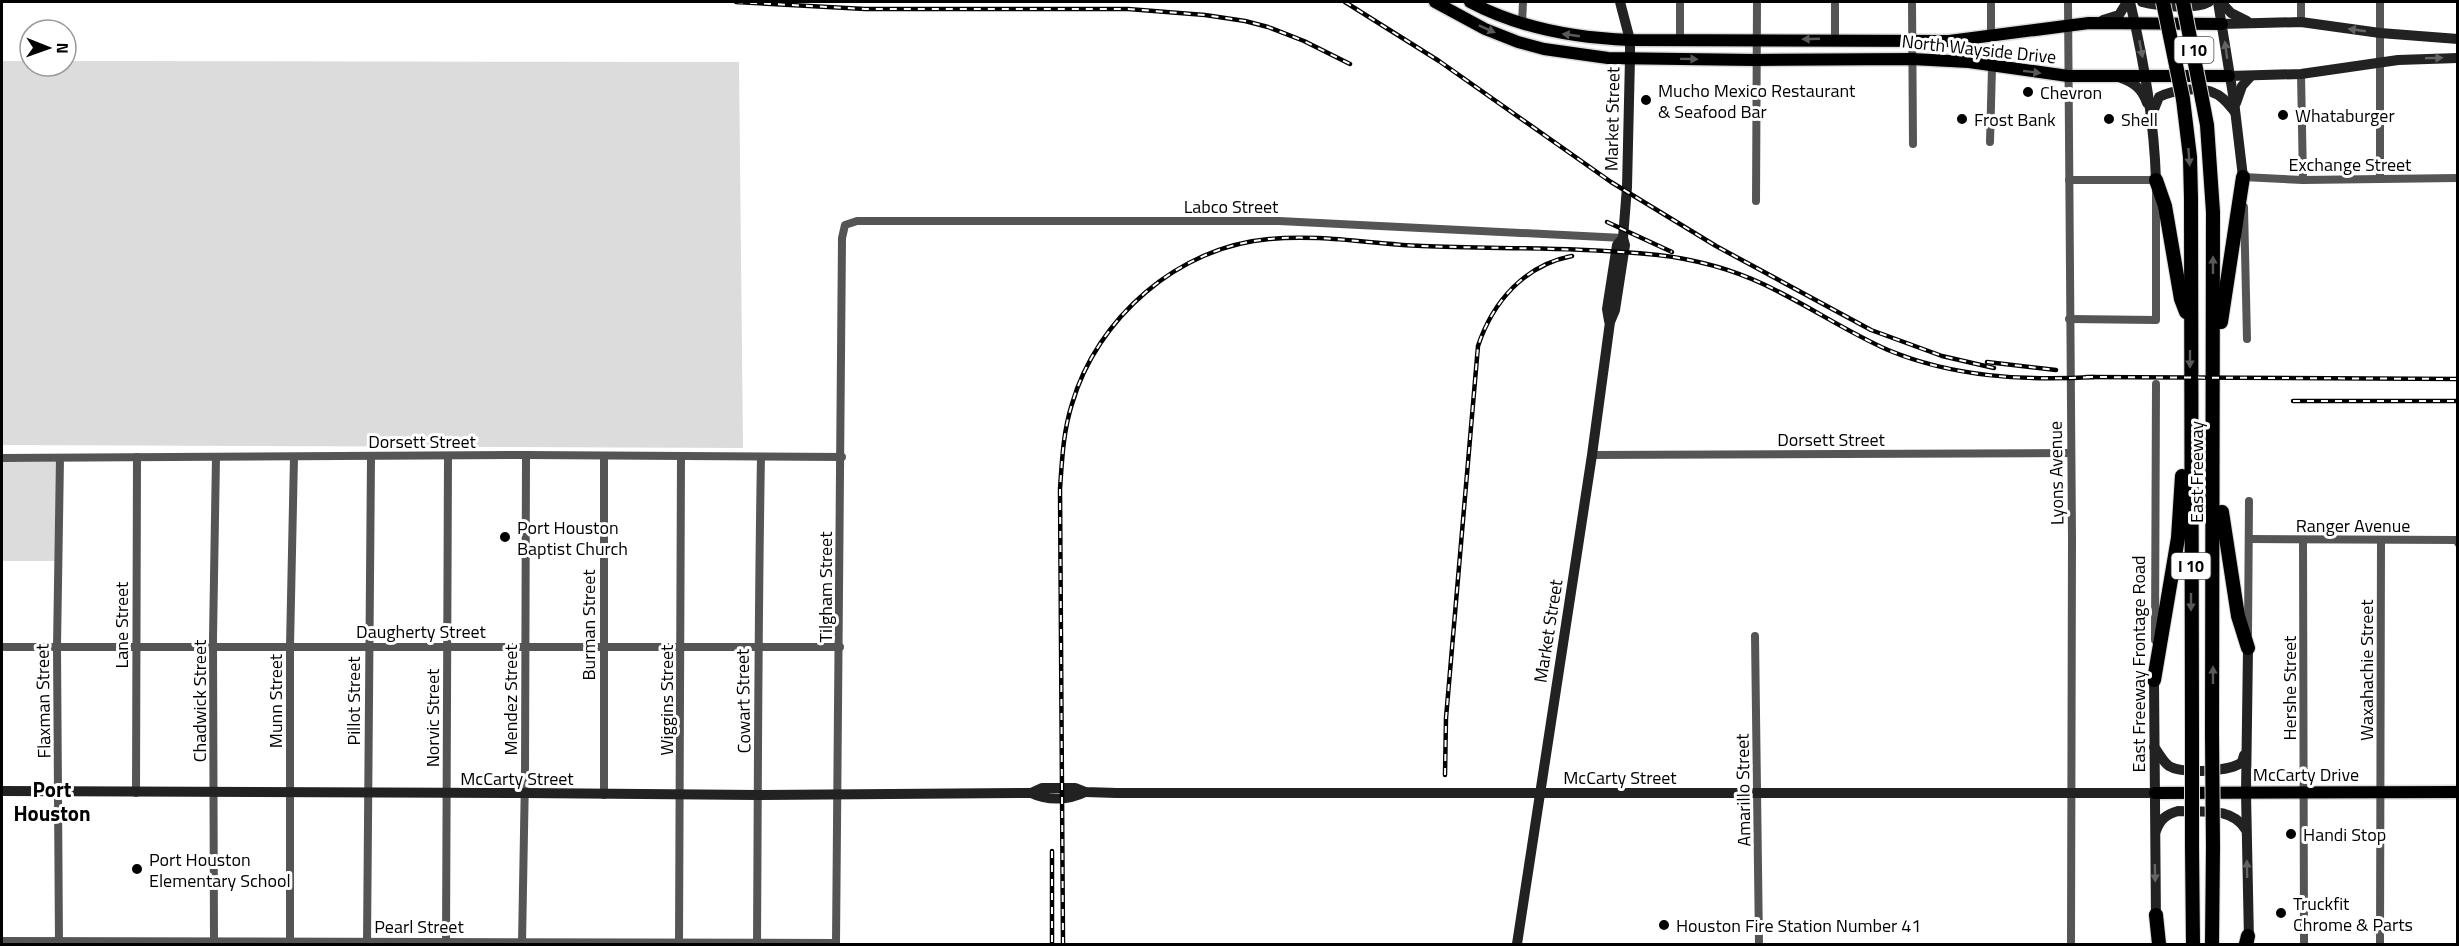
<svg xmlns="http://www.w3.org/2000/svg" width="2459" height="946" viewBox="0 0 2459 946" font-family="'Titillium Web',sans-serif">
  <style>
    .green { fill: #dcdcdc }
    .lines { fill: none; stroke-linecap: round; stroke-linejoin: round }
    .primary-casing { stroke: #dbdbdb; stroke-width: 15 }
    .highway-casing { stroke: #dbdbdb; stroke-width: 16 }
    .street { stroke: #555; stroke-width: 8 }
    .secondary { stroke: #222; stroke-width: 10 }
    .primary { stroke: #000; stroke-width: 12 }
    .highway { stroke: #000; stroke-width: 14 }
    .rail-casing { stroke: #000; stroke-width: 4.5 }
    .rail { stroke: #fff; stroke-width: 2; stroke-dasharray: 7; stroke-linecap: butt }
    .highway-bridge-casing { stroke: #dbdbdb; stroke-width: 16; stroke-linecap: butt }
    .highway-bridge { stroke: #000; stroke-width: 14 }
    .oneway { fill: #595959 }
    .oneway2 { fill: #646464 }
    .poi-dot { fill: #000; stroke: #fff; stroke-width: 2 }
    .labels { text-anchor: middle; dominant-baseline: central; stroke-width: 6; stroke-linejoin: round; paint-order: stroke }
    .shield { fill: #fff; stroke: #4c4c4c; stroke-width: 1.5 }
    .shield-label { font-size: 16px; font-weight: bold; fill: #000 }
    .street-label { font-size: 18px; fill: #000; stroke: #fff }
    .poi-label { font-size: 18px; fill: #000; stroke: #fff; text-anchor: start }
    .quarter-label { font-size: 21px; font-weight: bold; fill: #000; stroke: #fff }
  </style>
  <rect width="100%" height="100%" fill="#fff"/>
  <g class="green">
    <polygon points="2,61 30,61 30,66 66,66 66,61 739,62 743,448 2,445"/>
    <polygon points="2,462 58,462 57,561 2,561"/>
  </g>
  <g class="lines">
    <g class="primary-casing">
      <g id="primary">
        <polyline points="1435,2 1485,29 1518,42 1544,49 1608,58 1755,60 1912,59 1969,62 2068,76 2229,76"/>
        <path d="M1470 2C1519 28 1574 38 1630 40L1949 41 2089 23 2222 24"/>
        <polyline points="2155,793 2458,792"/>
      </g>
    </g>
    <g class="highway-casing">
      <g id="highway">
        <polyline points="2183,99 2190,157 2191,198 2192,734"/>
        <polyline points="2202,99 2207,125 2213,212 2212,734"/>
        <polyline points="2156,180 2165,206 2181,299 2186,312"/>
        <polyline points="2221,322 2243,177"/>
        <polyline points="2222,512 2238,616 2248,648"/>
        <polyline points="2154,680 2178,538 2182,476"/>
        <polyline points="2192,846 2193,944"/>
        <polyline points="2156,915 2159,944"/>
        <polyline points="2212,944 2213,847"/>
        <polyline points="2246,944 2248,936"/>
      </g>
    </g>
    <g class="street">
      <polyline points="1680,2 1680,41"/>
      <polyline points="1835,2 1835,39"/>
      <polyline points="1912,2 1913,144"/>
      <polyline points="1991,2 1991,37"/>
      <polyline points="2068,2 2072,538 2071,944"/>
      <polyline points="2380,2 2380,179"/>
      <polyline points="2301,22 2301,2"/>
      <polyline points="1522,23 1523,2"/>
      <polyline points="2301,74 2303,180"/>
      <polyline points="1990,142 1992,67"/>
      <polyline points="2243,180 2243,177 2303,180 2458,178"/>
      <polyline points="1756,201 1757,2"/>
      <polyline points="2244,207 2247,339"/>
      <polyline points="2069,319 2156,320 2156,180 2069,180"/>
      <polyline points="1592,455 2070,453"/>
      <polyline points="2,458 526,455 842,457"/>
      <polyline points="2250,539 2457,540 2458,543"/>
      <polyline points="2303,540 2304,944"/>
      <polyline points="2248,634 2249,501"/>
      <polyline points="1755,636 1759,944"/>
      <polyline points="2155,640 2156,384"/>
      <polyline points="2,647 840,647"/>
      <polyline points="136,793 137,457"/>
      <polyline points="604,795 604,456"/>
      <polyline points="2,941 836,943"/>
      <polyline points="59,944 57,647 60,458"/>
      <polyline points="214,944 213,638 216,457"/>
      <polyline points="290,944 290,646 294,457"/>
      <polyline points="367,944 371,457"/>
      <polyline points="446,944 448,456"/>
      <polyline points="522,944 525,776 526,455"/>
      <polyline points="679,944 681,456"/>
      <path d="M757 944C758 781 758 619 761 457"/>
      <polyline points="836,944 842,238 845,225 857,221 1279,221 1623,238"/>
      <polyline points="2380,944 2381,540"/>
    </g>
    <g class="secondary">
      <path d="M2130 2C2144 61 2154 119 2156 180"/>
      <path d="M2142 2C2157 6 2195 10 2209 2"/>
      <polyline points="2218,2 2234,101 2243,177"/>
      <polyline points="2221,2 2231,13 2247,21"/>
      <polyline points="2103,20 2119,15 2127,2"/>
      <polyline points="2222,24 2301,22 2380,33 2458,39"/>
      <polyline points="2229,76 2301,74 2398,60 2458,58"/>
      <path d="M2119 77C2133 82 2142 88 2147 103"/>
      <polyline points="2236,103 2242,86 2251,76"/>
      <path d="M2153 112 2159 97C2173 90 2199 86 2214 93 2223 96 2229 105 2235 112"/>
      <polyline points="1609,321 1607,309 1617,245 1623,238"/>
      <polyline points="2248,648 2246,793 2249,941"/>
      <polyline points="2154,680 2156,923"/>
      <path d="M2154 747C2159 753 2163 762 2169 766 2182 774 2231 772 2242 762L2244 755"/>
      <path d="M2 791 525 793 759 795 1031 793C1048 801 1069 800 1085 792"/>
      <polyline points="1031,793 1042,788 1075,788 1085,792 1117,793 2155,793"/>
      <path d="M2156 831C2160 819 2167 814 2178 811 2203 812 2233 807 2246 830"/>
      <polyline points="1517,944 1592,455 1610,322 1615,310 1625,245 1623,238 1627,187 1630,58 1630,40 1620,2"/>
    </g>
    <use href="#primary" class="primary"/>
    <use href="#highway" class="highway"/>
    <g class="rail-casing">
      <g id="rail">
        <polyline points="736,2 865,9 1128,9 1205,15 1245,21 1268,27 1304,41 1350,64"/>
        <polyline points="1345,2 1439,61 1611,182 1716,246 1871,330 1942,356 1994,368"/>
        <polyline points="1607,222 1672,252"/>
        <polyline points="1987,362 2056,370"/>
        <polyline points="2086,377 2458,379"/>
        <polyline points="2293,401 2458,401"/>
        <path d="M1445 775 1446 718 1478 346C1493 301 1525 265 1572 256"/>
        <polyline points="1052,851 1052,944"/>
        <path d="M1063 944 1060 489C1062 461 1063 432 1072 404 1097 318 1178 247 1269 239 1320 234 1371 244 1422 246 1501 249 1580 247 1658 255 1693 259 1731 269 1763 284 1806 304 1845 331 1888 350 1953 377 2024 381 2094 377"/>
      </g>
    </g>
    <use href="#rail" class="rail"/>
    <g class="highway-bridge-casing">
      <g id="highway-bridge">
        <polyline points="2163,2 2183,99"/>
        <polyline points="2183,2 2202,99"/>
        <polyline points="2192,734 2192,846"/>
        <polyline points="2212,734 2213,847"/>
      </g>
    </g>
    <use href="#highway-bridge" class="highway-bridge"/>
  </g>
  <defs><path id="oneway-solid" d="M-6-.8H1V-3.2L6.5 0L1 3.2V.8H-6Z" transform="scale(1.5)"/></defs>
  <g class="oneway">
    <use href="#oneway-solid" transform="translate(1487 29) rotate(24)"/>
    <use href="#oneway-solid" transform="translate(1571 35) rotate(-172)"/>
    <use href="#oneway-solid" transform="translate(1811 39) rotate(178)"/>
    <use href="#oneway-solid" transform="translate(1689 59) rotate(1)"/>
    <use href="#oneway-solid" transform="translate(2032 72) rotate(7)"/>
    <use href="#oneway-solid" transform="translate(2189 157) rotate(86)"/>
    <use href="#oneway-solid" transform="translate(2213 265) rotate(-90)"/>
    <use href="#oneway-solid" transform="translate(2190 359) rotate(90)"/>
    <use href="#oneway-solid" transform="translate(2191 602) rotate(90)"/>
    <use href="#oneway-solid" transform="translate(2213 675) rotate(-90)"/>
  </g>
  <g class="oneway2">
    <use href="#oneway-solid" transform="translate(2357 30) rotate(-172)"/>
    <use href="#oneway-solid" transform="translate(2141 49) rotate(79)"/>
    <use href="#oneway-solid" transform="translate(2226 50) rotate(-98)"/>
    <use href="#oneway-solid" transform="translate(2434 58) rotate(-1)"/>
    <use href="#oneway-solid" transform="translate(2247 869) rotate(-91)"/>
    <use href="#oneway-solid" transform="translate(2155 873) rotate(89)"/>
  </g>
  <g class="poi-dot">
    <circle cx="2028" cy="92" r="6"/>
    <circle cx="1646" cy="100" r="6"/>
    <circle cx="2283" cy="115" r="6"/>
    <circle cx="1962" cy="119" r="6"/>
    <circle cx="2109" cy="119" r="6"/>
    <circle cx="505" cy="537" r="6"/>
    <circle cx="2291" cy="834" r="6"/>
    <circle cx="137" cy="869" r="6"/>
    <circle cx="2281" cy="913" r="6"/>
    <circle cx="1664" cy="925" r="6"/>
  </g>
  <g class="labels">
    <g class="shield">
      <rect x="2174.5" y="37" width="39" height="26" rx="4.5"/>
      <rect x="2171.5" y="553" width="39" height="26" rx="4.5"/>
    </g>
    <g class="shield-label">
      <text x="2194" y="50">I 10</text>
      <text x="2191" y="566">I 10</text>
    </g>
    <g class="street-label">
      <text transform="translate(1979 49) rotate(6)">North Wayside Drive</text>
      <text transform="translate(1612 119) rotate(-89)">Market Street</text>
      <text x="2350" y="164">Exchange Street</text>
      <text x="1231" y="206">Labco Street</text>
      <text x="1831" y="439">Dorsett Street</text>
      <text x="422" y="441">Dorsett Street</text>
      <text transform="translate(2196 472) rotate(-90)">East Freeway</text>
      <text transform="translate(2056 473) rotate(-91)">Lyons Avenue</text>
      <text x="2353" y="525">Ranger Avenue</text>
      <text transform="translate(825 587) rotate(-90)">Tilgham Street</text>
      <text transform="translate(121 625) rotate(-90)">Lane Street</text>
      <text transform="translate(588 625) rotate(-90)">Burman Street</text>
      <text x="421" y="631">Daugherty Street</text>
      <text transform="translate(1548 631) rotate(-81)">Market Street</text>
      <text transform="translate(2138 664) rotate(-90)">East Freeway Frontage Road</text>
      <text transform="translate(2366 670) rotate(-90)">Waxahachie Street</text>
      <text transform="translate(2289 688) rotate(-90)">Hershe Street</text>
      <text transform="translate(510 700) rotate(-90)">Mendez Street</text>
      <text transform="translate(666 700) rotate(-90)">Wiggins Street</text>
      <text transform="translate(43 701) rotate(-91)">Flaxman Street</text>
      <text transform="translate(199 701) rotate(-90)">Chadwick Street</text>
      <text transform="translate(275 701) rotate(-90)">Munn Street</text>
      <text transform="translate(353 701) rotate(-90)">Pillot Street</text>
      <text transform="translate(743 701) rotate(-91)">Cowart Street</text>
      <text transform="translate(432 718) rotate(-90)">Norvic Street</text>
      <text x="2306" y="774">McCarty Drive</text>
      <text x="1620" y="777">McCarty Street</text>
      <text x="517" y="778">McCarty Street</text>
      <text transform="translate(1743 790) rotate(-91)">Amarillo Street</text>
      <text x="419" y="926">Pearl Street</text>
    </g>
    <g class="poi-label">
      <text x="1658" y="90">Mucho Mexico Restaurant<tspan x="1658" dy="21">&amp; Seafood Bar</tspan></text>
      <text x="2040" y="92">Chevron</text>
      <text x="2295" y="115">Whataburger</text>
      <text x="1974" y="119">Frost Bank</text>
      <text x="2121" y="119">Shell</text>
      <text x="517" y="527">Port Houston<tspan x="517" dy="21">Baptist Church</tspan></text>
      <text x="2303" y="834">Handi Stop</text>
      <text x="149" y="859">Port Houston<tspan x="149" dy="21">Elementary School</tspan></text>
      <text x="2293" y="903">Truckfit<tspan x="2293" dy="21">Chrome &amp; Parts</tspan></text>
      <text x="1676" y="925">Houston Fire Station Number 41</text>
    </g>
    <g class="quarter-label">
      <text x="52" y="789">Port<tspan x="52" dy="24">Houston</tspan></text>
    </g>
  </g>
  <rect width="2459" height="946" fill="none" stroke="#000000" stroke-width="6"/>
  <g transform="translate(48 48) rotate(91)"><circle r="28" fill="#ffffff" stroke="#999999" stroke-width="1.5"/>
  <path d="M0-4.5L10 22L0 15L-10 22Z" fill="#000000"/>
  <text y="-9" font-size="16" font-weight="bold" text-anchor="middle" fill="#000000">N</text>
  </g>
</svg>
